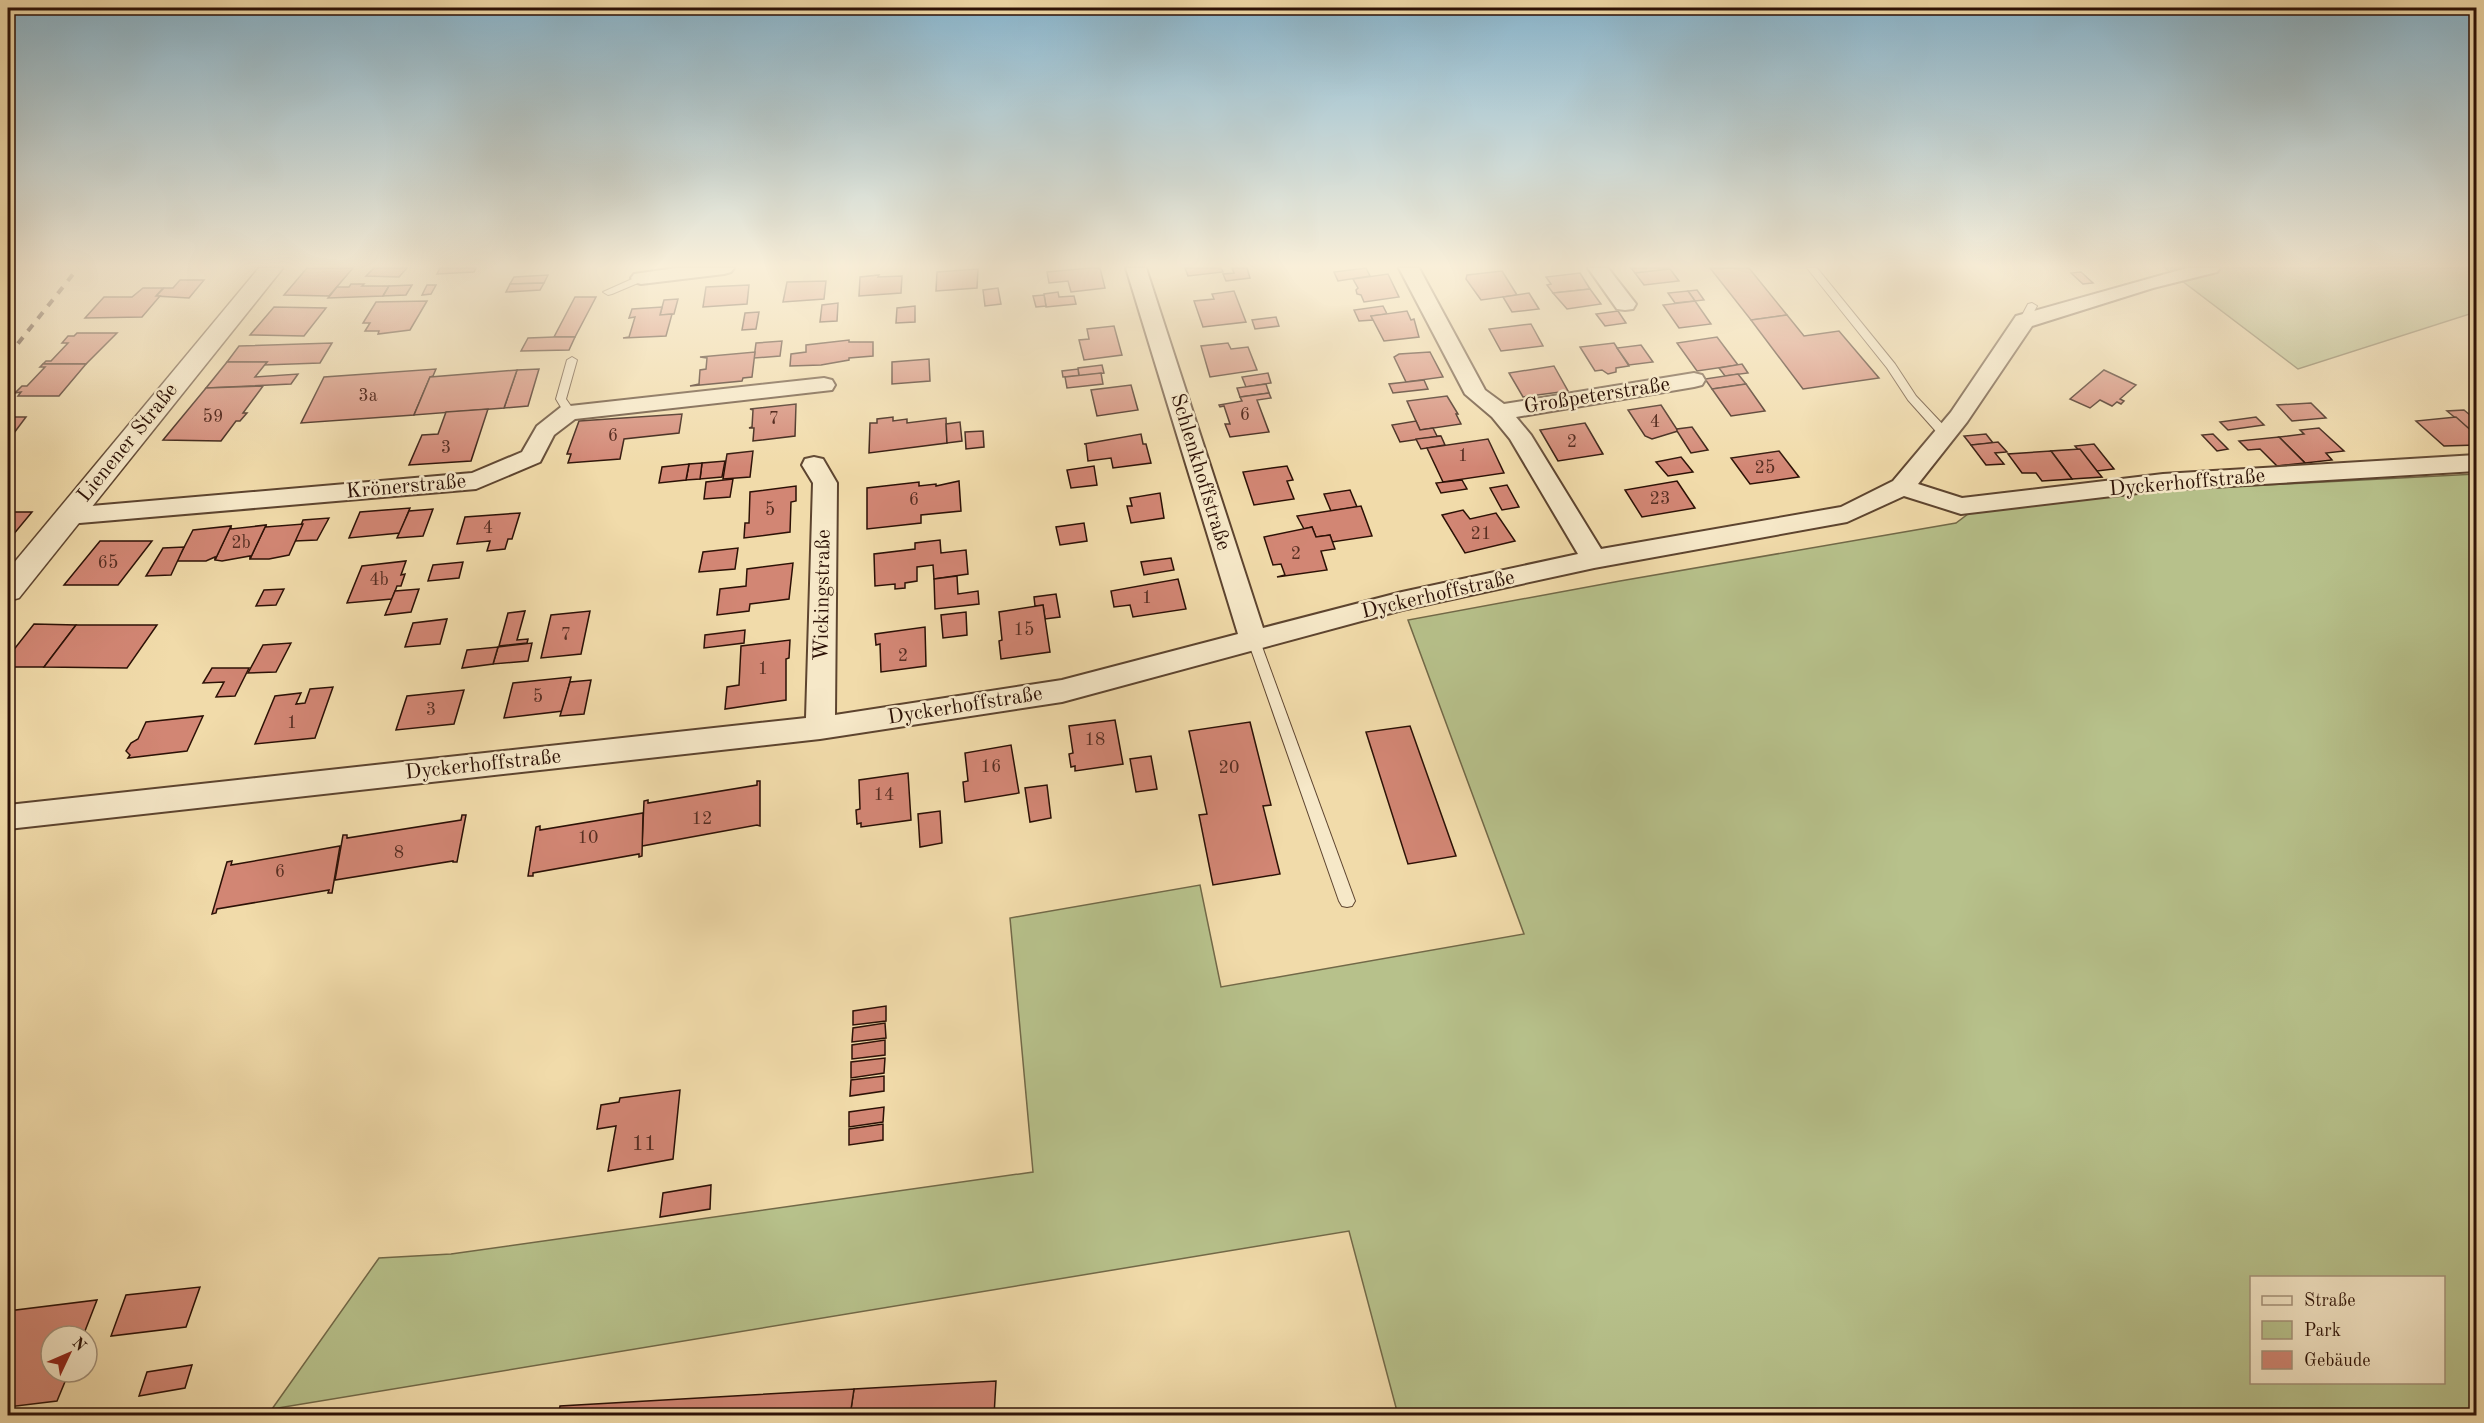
<svg xmlns="http://www.w3.org/2000/svg" width="2484" height="1423" viewBox="0 0 2484 1423" font-family="'Old Standard TT',serif">
  <style>
    .green { fill: #b7c18b; stroke: #726948; stroke-width: 1.5; fill-rule: evenodd }
    .building { fill: #d28674; stroke: #2c1106; stroke-width: 1.5 }
    .lines { fill: none; stroke-linecap: round; stroke-linejoin: round }
    .service-casing { stroke: #5d442f; stroke-width: 2 }
    .minor-casing { stroke: #5d442f; stroke-width: 4 }
    .tertiary-casing { stroke: #5d442f; stroke-width: 3 }
    .service { fill: #f6e8c8; fill-rule: evenodd }
    .minor { fill: #f6e8c8; fill-rule: evenodd }
    .tertiary { fill: #f6e8c8; fill-rule: evenodd }
    .rail { stroke: #2c1106; stroke-width: 4; stroke-dasharray: 8 8; stroke-linecap: butt }
    .labels { text-anchor: middle; dominant-baseline: central; stroke-width: 5; stroke-linejoin: round; paint-order: stroke }
    .number-label { font-size: 18px; fill: #562e22 }
    .street-label { font-size: 21px; fill: #2c1106; stroke: #f6e8c8 }
    .near-number-label { font-size: 21px; fill: #562e22 }
  </style>
  <rect width="100%" height="100%" fill="#f1dbaa"/>
  <filter id="stains"><feTurbulence type="fractalNoise" baseFrequency=".00333" numOctaves="4"/><feColorMatrix values="0 0 0 0 .2 0 0 0 0 .09 0 0 0 0 .02 0 0 0 .5 -.17"/></filter>
  <radialGradient id="worn" r=".72"><stop offset=".6" stop-color="#630" stop-opacity="0"/><stop offset="1" stop-color="#630" stop-opacity=".3"/></radialGradient>
  <g class="green">
    <polygon points="2165,268 2476,268 2476,312 2298,369"/>
    <path d="M2476 474V1415H1398L1349 1231 272 1409 379 1258 451 1254 1033 1172 1010 918 1200 885 1221 987 1524 934 1408 620 1620 581 1956 523 1972 511 2149 491ZM2252 1278H2444V1382H2252Z"/>
  </g>
  <g class="building">
    <polygon points="307,268 353,268 329,296 284,295"/>
    <polygon points="374,268 407,268 399,277 366,276"/>
    <polygon points="440,268 476,268 474,272 437,274"/>
    <polygon points="1090,268 1100,268 1105,288 1071,292 1068,281 1049,283 1047,272"/>
    <polygon points="1185,268 1221,268 1223,272 1188,276"/>
    <polygon points="1232,268 1247,268 1250,278 1226,281 1223,274 1234,273"/>
    <polygon points="1366,268 1370,276 1338,281 1334,272"/>
    <polygon points="1631,268 1669,268 1670,269 1635,273"/>
    <polygon points="1710,268 1749,268 1787,315 1751,320"/>
    <polygon points="978,269 977,288 936,291 937,272"/>
    <polygon points="1670,269 1679,281 1644,285 1635,273"/>
    <polygon points="1502,271 1517,295 1481,300 1466,279 1467,275"/>
    <polygon points="2081,272 2093,283 2083,284 2071,273"/>
    <polygon points="1580,273 1590,289 1553,293 1547,285 1551,284 1546,277"/>
    <polygon points="1388,274 1399,297 1364,302 1361,295 1357,294 1356,290 1358,288 1353,279"/>
    <polygon points="548,275 544,283 510,284 514,277"/>
    <polygon points="879,275 878,277 902,276 901,293 859,296 860,277"/>
    <polygon points="180,280 204,280 189,298 156,296 164,288 173,288"/>
    <polygon points="826,281 824,299 783,302 787,282"/>
    <polygon points="544,283 540,290 506,292 510,284"/>
    <polygon points="351,284 364,284 362,286 389,286 383,296 328,298 337,287 349,287"/>
    <polygon points="412,285 406,295 383,296 389,286"/>
    <polygon points="427,285 436,285 431,294 422,295"/>
    <polygon points="749,285 747,304 703,307 706,287"/>
    <polygon points="143,288 163,288 156,296 160,296 142,317 85,318 104,297 132,297"/>
    <polygon points="998,288 1001,304 985,306 983,290"/>
    <polygon points="1590,289 1601,304 1567,309 1553,293"/>
    <polygon points="1697,290 1704,300 1695,301 1688,291"/>
    <polygon points="1234,291 1246,322 1203,327 1194,301 1214,299 1212,294"/>
    <polygon points="1688,291 1695,301 1675,303 1668,293"/>
    <polygon points="1058,292 1059,297 1074,296 1076,304 1046,307 1044,294"/>
    <polygon points="1529,293 1539,309 1512,312 1503,297"/>
    <polygon points="1044,295 1046,306 1036,307 1033,296"/>
    <polygon points="575,297 596,297 575,337 554,337"/>
    <polygon points="678,299 674,314 660,315 664,300"/>
    <polygon points="427,301 410,330 378,334 379,331 365,331 370,323 363,323 376,302"/>
    <polygon points="1695,301 1711,324 1679,328 1663,305"/>
    <polygon points="838,303 837,321 820,322 822,305"/>
    <polygon points="915,306 915,322 896,323 897,308"/>
    <polygon points="1383,306 1387,314 1371,316 1373,320 1359,321 1354,310"/>
    <polygon points="274,307 326,308 304,336 250,335"/>
    <polygon points="662,307 660,315 672,314 666,336 623,338 629,337 635,317 629,318 632,309"/>
    <polygon points="1407,311 1411,320 1414,319 1419,337 1384,341 1371,316"/>
    <polygon points="1618,311 1626,323 1605,326 1596,314"/>
    <polygon points="759,312 756,329 742,330 745,313"/>
    <polygon points="1787,315 1804,336 1839,331 1879,378 1803,389 1751,320"/>
    <polygon points="1276,317 1279,326 1255,329 1252,320"/>
    <polygon points="1531,324 1543,346 1501,351 1489,329"/>
    <polygon points="1114,326 1122,355 1084,360 1079,340 1089,339 1087,329"/>
    <polygon points="77,333 117,333 86,364 43,364 46,361 51,361 68,343 62,343 68,336 74,336"/>
    <polygon points="554,337 575,337 569,350 521,351 528,338"/>
    <polygon points="1717,337 1738,365 1697,371 1677,343"/>
    <polygon points="849,340 849,342 873,342 873,356 849,358 849,360 821,365 790,366 791,354 806,352 806,345"/>
    <polygon points="782,341 780,356 754,358 756,343"/>
    <polygon points="332,343 320,363 264,365 267,362 227,362 239,346"/>
    <polygon points="1228,343 1231,349 1248,347 1257,370 1210,377 1201,346"/>
    <polygon points="1614,343 1629,366 1616,368 1616,372 1608,374 1602,370 1595,371 1580,347"/>
    <polygon points="1641,345 1653,362 1629,365 1617,348"/>
    <polygon points="755,352 752,377 743,378 742,381 690,386 699,384 700,370 706,369 707,358 700,357"/>
    <polygon points="1430,352 1443,377 1406,382 1394,357 1399,354"/>
    <polygon points="929,359 930,381 892,384 892,362"/>
    <polygon points="227,362 267,362 255,377 298,374 291,384 206,388"/>
    <polygon points="43,364 86,364 59,396 18,396 21,392 15,393 22,386 27,386 45,367 40,367"/>
    <polygon points="1742,364 1748,373 1725,376 1719,368"/>
    <polygon points="1102,365 1104,373 1079,376 1078,368"/>
    <polygon points="1554,366 1568,391 1523,397 1509,373"/>
    <polygon points="436,369 433,376 430,377 414,415 301,423 324,377"/>
    <polygon points="539,369 528,406 504,408 517,370"/>
    <polygon points="1078,369 1079,376 1063,377 1062,371"/>
    <polygon points="517,370 504,408 414,415 430,377"/>
    <polygon points="2104,370 2136,385 2120,399 2124,401 2121,404 2117,402 2112,406 2100,400 2090,408 2070,399"/>
    <polygon points="1101,373 1103,384 1067,388 1065,377"/>
    <polygon points="1268,373 1271,383 1246,387 1242,377"/>
    <polygon points="1738,374 1746,384 1712,389 1705,379"/>
    <polygon points="1424,380 1428,389 1393,393 1389,384"/>
    <polygon points="1266,384 1269,393 1240,397 1237,388"/>
    <polygon points="1746,384 1765,411 1731,416 1712,389"/>
    <polygon points="1131,385 1138,410 1097,416 1091,390"/>
    <polygon points="263,386 243,413 247,413 240,421 236,421 221,441 163,440 206,388"/>
    <polygon points="1269,393 1271,398 1257,400 1269,432 1230,437 1225,424 1230,424 1224,406 1220,407 1219,405 1242,401 1240,397"/>
    <polygon points="1447,396 1458,414 1456,414 1461,424 1420,430 1407,401"/>
    <polygon points="2311,403 2326,418 2292,421 2277,405"/>
    <polygon points="796,404 795,436 753,441 754,428 749,428 752,427 753,410 750,409"/>
    <polygon points="1661,405 1678,431 1652,439 1645,436 1628,410"/>
    <polygon points="488,409 471,461 409,465 422,435 438,434 446,412"/>
    <polygon points="2464,410 2476,420 2476,435 2447,411"/>
    <polygon points="682,414 679,433 624,439 620,459 568,463 571,454 567,454 579,421"/>
    <polygon points="8,417 26,417 8,441"/>
    <polygon points="893,417 893,421 907,419 907,423 946,418 947,443 869,453 870,423 877,423 877,419"/>
    <polygon points="2256,417 2264,425 2228,430 2220,422"/>
    <polygon points="2456,417 2476,435 2476,443 2474,443 2476,445 2444,446 2416,421"/>
    <polygon points="1416,421 1420,430 1433,428 1437,436 1441,436 1400,442 1392,425"/>
    <polygon points="960,422 962,441 947,443 946,424"/>
    <polygon points="1585,423 1603,454 1558,461 1540,430"/>
    <polygon points="1692,427 1708,450 1691,453 1677,431 1677,429"/>
    <polygon points="2319,428 2344,451 2326,453 2332,460 2305,463 2279,437 2304,434 2300,430"/>
    <polygon points="983,431 984,447 966,449 965,432"/>
    <polygon points="1141,434 1143,444 1146,444 1151,463 1113,468 1111,458 1088,461 1086,444 1084,444"/>
    <polygon points="1986,434 1993,443 1971,445 1964,436"/>
    <polygon points="2213,434 2228,449 2217,451 2202,435"/>
    <polygon points="1441,436 1445,445 1421,449 1416,439"/>
    <polygon points="2279,437 2305,463 2277,466 2260,449 2248,450 2239,441"/>
    <polygon points="1488,439 1504,473 1443,482 1427,448"/>
    <polygon points="1998,442 2007,452 1995,453 2004,464 1986,465 1971,445"/>
    <polygon points="2094,444 2114,469 2097,471 2075,446"/>
    <polygon points="2080,449 2097,471 2102,477 2072,479 2051,451"/>
    <polygon points="753,451 750,477 723,479 727,454"/>
    <polygon points="1779,451 1799,477 1750,484 1731,458"/>
    <polygon points="2051,451 2072,479 2042,481 2036,473 2022,473 2008,454"/>
    <polygon points="1681,457 1693,472 1668,476 1656,462"/>
    <polygon points="725,461 722,477 700,479 702,463"/>
    <polygon points="702,463 700,479 686,480 689,464"/>
    <polygon points="689,464 686,480 659,483 662,467"/>
    <polygon points="1094,466 1097,485 1071,488 1067,470"/>
    <polygon points="1287,466 1293,480 1287,481 1294,499 1254,505 1243,472"/>
    <polygon points="733,479 730,497 704,499 706,482"/>
    <polygon points="1462,480 1467,489 1441,493 1436,483"/>
    <polygon points="959,481 961,511 921,515 921,523 867,529 867,488 919,482 919,486 936,484 936,486"/>
    <polygon points="1677,481 1695,508 1642,517 1625,490"/>
    <polygon points="1507,485 1519,507 1502,510 1490,488"/>
    <polygon points="796,486 796,501 791,502 790,532 744,538 745,523 749,523 750,492"/>
    <polygon points="1350,490 1357,507 1331,511 1324,494"/>
    <polygon points="1160,493 1164,518 1131,523 1127,506 1132,506 1130,498"/>
    <polygon points="1361,506 1372,536 1332,542 1330,535 1316,537 1312,527 1304,529 1297,516"/>
    <polygon points="410,508 400,533 349,538 360,512"/>
    <polygon points="433,509 423,536 397,538 409,511"/>
    <polygon points="1463,510 1470,519 1496,513 1515,541 1465,553 1442,515"/>
    <polygon points="8,512 32,512 8,541"/>
    <polygon points="520,513 512,539 508,539 505,549 487,551 490,541 457,544 465,517"/>
    <polygon points="329,518 317,540 295,541 303,520"/>
    <polygon points="1084,523 1087,541 1060,545 1056,527"/>
    <polygon points="303,524 289,555 269,559 250,559 266,525 266,527"/>
    <polygon points="266,525 250,559 250,556 222,561 215,560 231,526 231,529"/>
    <polygon points="231,526 215,560 215,557 206,561 177,561 193,530"/>
    <polygon points="1312,527 1316,537 1330,535 1335,549 1321,551 1327,570 1277,577 1285,575 1281,564 1273,565 1264,537"/>
    <polygon points="940,540 941,553 966,550 968,574 934,579 933,565 917,567 917,581 905,583 905,588 895,589 895,584 875,586 874,554 915,549 915,543"/>
    <polygon points="100,541 152,541 118,585 64,585"/>
    <polygon points="184,547 171,575 146,576 163,548"/>
    <polygon points="738,548 735,569 699,572 703,552"/>
    <polygon points="1171,558 1174,570 1144,575 1141,562"/>
    <polygon points="406,561 401,575 405,574 401,586 397,586 392,599 347,603 362,566"/>
    <polygon points="463,562 459,578 428,581 433,565"/>
    <polygon points="793,563 789,599 750,604 749,611 717,615 720,589 746,586 747,569"/>
    <polygon points="957,576 958,594 978,591 979,604 935,609 934,579"/>
    <polygon points="1178,579 1186,609 1133,617 1130,605 1114,607 1111,591"/>
    <polygon points="284,589 276,605 256,606 264,590"/>
    <polygon points="419,589 411,612 385,615 395,591"/>
    <polygon points="1056,594 1060,617 1045,619 1043,605 1035,606 1034,597"/>
    <polygon points="1043,605 1050,652 1001,659 999,641 1002,640 999,612"/>
    <polygon points="525,611 517,640 528,639 527,643 499,646 508,613"/>
    <polygon points="590,611 581,654 541,658 551,615"/>
    <polygon points="966,612 967,635 943,638 941,615"/>
    <polygon points="447,619 440,644 405,647 413,623"/>
    <polygon points="34,624 76,625 44,667 8,667 8,657"/>
    <polygon points="76,625 157,625 127,668 44,667"/>
    <polygon points="925,627 926,666 881,672 880,644 876,645 875,634"/>
    <polygon points="745,630 744,643 704,648 705,635"/>
    <polygon points="790,640 789,658 786,659 786,700 725,709 727,687 739,685 741,646"/>
    <polygon points="291,643 276,672 248,673 263,645"/>
    <polygon points="532,643 528,661 493,664 498,647"/>
    <polygon points="498,647 493,664 462,668 467,650"/>
    <polygon points="212,668 249,668 235,696 216,697 224,682 203,683"/>
    <polygon points="571,677 563,711 504,718 513,683"/>
    <polygon points="591,680 584,714 560,716 570,682"/>
    <polygon points="333,687 315,738 255,744 275,696 301,693 296,704 305,703 310,689"/>
    <polygon points="464,690 454,724 396,730 407,696"/>
    <polygon points="203,716 187,751 128,758 130,755 126,751 131,743 138,739 146,722"/>
    <polygon points="1115,720 1123,764 1075,771 1075,766 1071,767 1069,754 1073,753 1069,726"/>
    <polygon points="1250,722 1271,805 1263,806 1280,874 1213,885 1199,815 1207,814 1189,731"/>
    <polygon points="1410,726 1456,856 1408,864 1366,732"/>
    <polygon points="1011,745 1019,793 965,802 963,782 968,781 965,753"/>
    <polygon points="1151,756 1157,789 1136,792 1130,759"/>
    <polygon points="908,773 911,820 861,827 861,823 857,824 856,810 860,809 859,780"/>
    <polygon points="757,781 760,781 760,826 757,825 642,846 644,801 648,800 648,803 757,785"/>
    <polygon points="1047,785 1051,818 1030,822 1025,788"/>
    <polygon points="940,811 942,843 920,847 918,814"/>
    <polygon points="643,813 642,856 639,857 639,854 533,873 533,876 528,876 536,827 540,826 540,830"/>
    <polygon points="462,815 466,815 457,862 453,862 453,861 335,880 343,835 347,835 347,838 461,820"/>
    <polygon points="340,846 332,893 328,893 329,890 217,909 216,913 212,914 227,862 232,861 231,865"/>
    <polygon points="886,1006 886,1021 853,1025 853,1011"/>
    <polygon points="885,1023 886,1038 852,1042 853,1028"/>
    <polygon points="885,1040 885,1055 852,1059 852,1045"/>
    <polygon points="885,1058 884,1073 851,1078 851,1062"/>
    <polygon points="884,1076 884,1091 850,1096 851,1080"/>
    <polygon points="680,1090 673,1159 608,1171 616,1126 597,1129 601,1105 619,1102 620,1098"/>
    <polygon points="884,1107 883,1122 849,1127 849,1112"/>
    <polygon points="883,1124 883,1140 849,1145 849,1129"/>
    <polygon points="711,1185 710,1209 660,1217 663,1193"/>
    <polygon points="200,1287 186,1327 111,1336 126,1295"/>
    <polygon points="97,1300 83,1336 51,1336 51,1372 69,1372 57,1401 8,1407 8,1311"/>
    <polygon points="192,1365 185,1388 139,1396 147,1372"/>
    <polygon points="996,1381 994,1416 850,1416 854,1389"/>
    <polygon points="854,1389 850,1416 558,1416 560,1406"/>
  </g>
  <g class="lines">
    <g class="service-casing">
      <g id="service">
        <polygon points="1807,268 1817,268 1895,364 1916,396 1949,431 1949,437 1941,437 1908,400 1887,368"/>
        <polygon points="641,275 646,278 645,280 612,294 608,295 603,292"/>
        <polygon points="2032,303 2037,306 2028,323 2024,324 2020,323 2019,321 2028,304"/>
        <polygon points="572,357 577,360 566,399 575,412 569,415 565,414 556,399 567,360"/>
        <polygon points="1254,636 1260,641 1355,901 1352,906 1347,907 1342,906 1339,901 1248,641"/>
      </g>
    </g>
    <g class="minor-casing">
      <g id="minor">
        <polygon points="676,268 734,268 731,272 724,274 641,284 634,282 631,278 634,274"/>
        <polygon points="1126,268 1146,268 1263,628 1402,592 1578,554 1510,439 1492,417 1465,394 1399,268 1419,268 1485,390 1504,404 1694,373 1702,375 1705,380 1702,385 1694,387 1516,417 1531,435 1601,549 1841,507 1893,481 1951,412 2016,316 2187,268 2220,268 2217,272 2153,288 2032,326 1967,422 1918,484 1962,498 2163,474 2476,455 2476,471 2163,490 1961,514 1904,496 1847,522 1594,568 1402,610 1062,702 820,739 8,829 8,805 806,718 813,483 802,465 805,459 814,457 823,459 837,483 835,715 1062,680 1238,634"/>
        <polygon points="1588,268 1608,268 1636,304 1633,309 1625,310 1617,309"/>
        <polygon points="824,378 832,380 835,385 832,390 575,419 554,435 540,462 476,489 68,524 59,522 55,516 59,510 68,508 472,473 522,452 537,426 561,407"/>
      </g>
    </g>
    <g class="tertiary-casing">
      <polygon id="tertiary" points="259,268 283,268 19,598 8,601 8,570"/>
    </g>
    <use href="#service" class="service"/>
    <use href="#minor" class="minor"/>
    <use href="#tertiary" class="tertiary"/>
    <polyline class="rail" points="8,356 78,268"/>
  </g>
  <linearGradient id="sky" x2="0" y2="1"><stop stop-color="#89b7d0"/><stop offset="0.57" stop-color="#f9efd9"/><stop offset="1" stop-color="#f9efd9" stop-opacity="0"/></linearGradient>
  <rect width="2484" height="467" fill="url(#sky)"/>
  <g class="labels">
    <g class="number-label">
      <text x="368" y="396">3a</text>
      <text x="1245" y="415">6</text>
      <text x="213" y="417">59</text>
      <text x="774" y="419">7</text>
      <text x="1655" y="422">4</text>
      <text x="613" y="436">6</text>
      <text x="1572" y="442">2</text>
      <text x="446" y="448">3</text>
      <text x="1463" y="456">1</text>
      <text x="1765" y="468">25</text>
      <text x="1660" y="499">23</text>
      <text x="914" y="500">6</text>
      <text x="770" y="510">5</text>
      <text x="488" y="528">4</text>
      <text x="1481" y="534">21</text>
      <text x="241" y="543">2b</text>
      <text x="1296" y="554">2</text>
      <text x="108" y="563">65</text>
      <text x="379" y="580">4b</text>
      <text x="1147" y="598">1</text>
      <text x="1024" y="630">15</text>
      <text x="566" y="635">7</text>
      <text x="903" y="656">2</text>
      <text x="763" y="669">1</text>
      <text x="538" y="697">5</text>
      <text x="431" y="710">3</text>
      <text x="292" y="723">1</text>
      <text x="1095" y="740">18</text>
      <text x="991" y="767">16</text>
      <text x="1229" y="768">20</text>
      <text x="884" y="795">14</text>
      <text x="702" y="819">12</text>
      <text x="588" y="838">10</text>
      <text x="399" y="853">8</text>
      <text x="280" y="872">6</text>
    </g>
    <g class="street-label">
      <text transform="translate(1597 396) rotate(-9)">Großpeterstraße</text>
      <text transform="translate(128 443) rotate(-51)">Lienener Straße</text>
      <text transform="translate(1200 472) rotate(73)">Schlenkhoffstraße</text>
      <text transform="translate(2187 483) rotate(-5)">Dyckerhoffstraße</text>
      <text transform="translate(406 487) rotate(-5)">Krönerstraße</text>
      <text transform="translate(823 595) rotate(-89)">Wickingstraße</text>
      <text transform="translate(1438 595) rotate(-13)">Dyckerhoffstraße</text>
      <text transform="translate(965 706) rotate(-9)">Dyckerhoffstraße</text>
      <text transform="translate(483 765) rotate(-6)">Dyckerhoffstraße</text>
    </g>
    <g class="near-number-label">
      <text x="644" y="1144">11</text>
    </g>
  </g>
  <rect width="2484" height="1423" fill="none" stroke="#f1dbaa" stroke-width="30"/>
  <rect x="9" y="9" width="2466" height="1405" fill="none" stroke="#2c1106" stroke-width="3"/>
  <rect x="15" y="15" width="2454" height="1393" fill="none" stroke="#2c1106" stroke-width="1.5"/>
  <rect x="2250" y="1276" width="195" height="108" fill="#f6e8c8" stroke="#a5927a" stroke-width="1.5"/>
  <rect x="2262" y="1296" width="30" height="9" fill="#f6e8c8" stroke="#a5927a" stroke-width="1.5"/>
  <text x="2304" y="1306" font-size="18" fill="#2c1106">Straße</text>
  <rect x="2262" y="1321" width="30" height="18" fill="#b7c18b" stroke="#a5927a" stroke-width="1.5"/>
  <text x="2304" y="1336" font-size="18" fill="#2c1106">Park</text>
  <rect x="2262" y="1351" width="30" height="18" fill="#d28674" stroke="#a5927a" stroke-width="1.5"/>
  <text x="2304" y="1366" font-size="18" fill="#2c1106">Gebäude</text>
  <g transform="translate(69 1354) rotate(46)"><circle r="28" fill="#f6e8c8" stroke="#a5927a" stroke-width="1.5"/>
  <path d="M0-4.5L10 22L0 15L-10 22Z" fill="#8f2418"/>
  <text y="-9" font-size="16" font-weight="bold" text-anchor="middle" fill="#2c1106">N</text>
  </g>
  <rect width="100%" height="100%" filter="url(#stains)"/>
  <rect width="100%" height="100%" fill="url(#worn)"/>
</svg>
